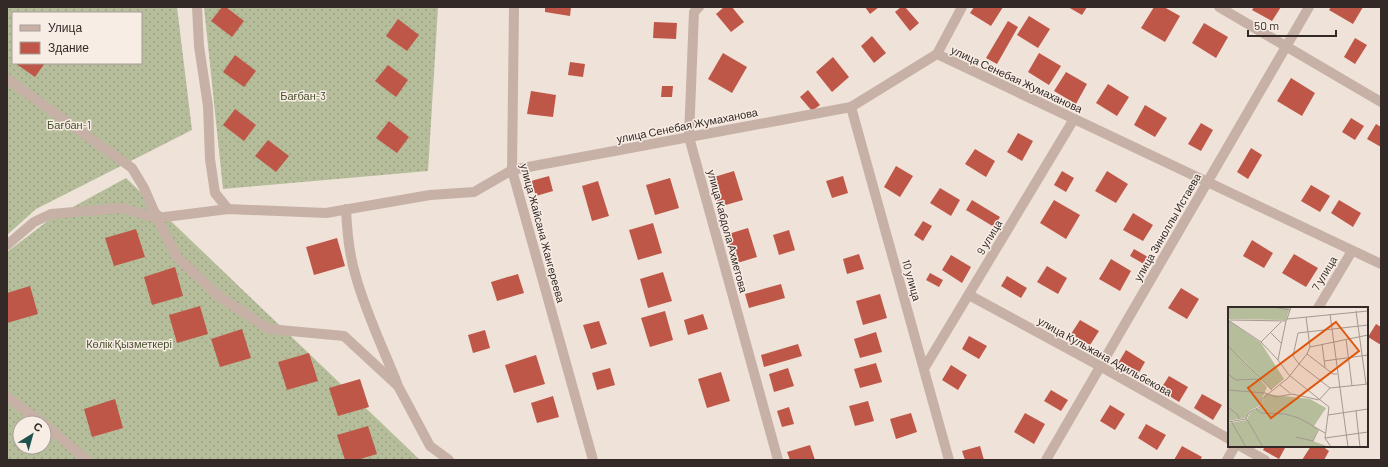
<svg xmlns="http://www.w3.org/2000/svg" width="1388" height="467" viewBox="0 0 1388 467" font-family="Barlow,sans-serif">
  <style>
    .grass { fill: url(#grass-dots); fill-rule: evenodd }
    .building { fill: #bf5748 }
    .lines { fill: none; stroke-linecap: round; stroke-linejoin: round }
    .minor { stroke: #c7b1a6; stroke-width: 10 }
    .labels { text-anchor: middle; dominant-baseline: central; stroke-width: 3; stroke-linejoin: round; paint-order: stroke }
    .street-label { font-size: 11px; fill: #332926; stroke: #f8ede5 }
    .park-label { font-size: 11px; fill: #47502c; stroke: #f8ede5 }
    .inset-road { fill: none; stroke: #a49891; stroke-width: 1 }
    .view { fill: #df570d; fill-opacity: 0.15; stroke: #df570d; stroke-width: 2 }
    .inset-edge { fill: none; stroke: #332926; stroke-width: 2 }
  </style>
  <defs>
    <pattern id="grass-dots" width="8" height="8" patternUnits="userSpaceOnUse"><rect width="8" height="8" fill="#b6bd9a"/><path d="M2 2h.1M6 6h.1" fill="none" stroke="#9da285" stroke-width="1.8" stroke-linecap="round"/></pattern>
  </defs>
  <rect width="100%" height="100%" fill="#efe2d9"/>
  <g class="grass">
    <path d="M7 7H177L192 130 36 209 7 235ZM13 13H141V63H13Z"/>
    <polygon points="204,7 438,7 428,171 223,189"/>
    <path d="M126 178 420 460H7V252L49 220ZM20 423H44V447H20Z"/>
  </g>
  <g class="building">
    <polygon points="222,7 226,7 244,21 232,37 211,21"/>
    <polygon points="545,7 571,7 570,16 545,12"/>
    <polygon points="724,7 732,7 744,22 731,32 716,14"/>
    <polygon points="865,7 879,7 870,14"/>
    <polygon points="901,7 905,7 919,23 910,31 895,12"/>
    <polygon points="974,7 1003,7 991,26 970,13"/>
    <polygon points="1068,7 1087,7 1082,15"/>
    <polygon points="1154,7 1164,7 1180,16 1165,42 1141,28"/>
    <polygon points="1254,7 1281,7 1272,21 1252,10"/>
    <polygon points="1331,7 1363,7 1353,24 1329,10"/>
    <polygon points="1029,16 1050,29 1038,48 1017,35"/>
    <polygon points="398,19 419,35 407,51 386,36"/>
    <polygon points="1008,21 1018,27 997,64 986,58"/>
    <polygon points="654,22 677,23 676,39 653,38"/>
    <polygon points="1204,23 1228,37 1216,58 1192,43"/>
    <polygon points="872,36 886,53 874,63 861,46"/>
    <polygon points="1355,38 1367,45 1355,64 1344,57"/>
    <polygon points="723,53 747,67 732,93 708,79"/>
    <polygon points="1039,53 1061,66 1049,85 1028,72"/>
    <polygon points="235,55 256,71 244,87 223,72"/>
    <polygon points="833,57 849,77 832,92 816,72"/>
    <polygon points="570,62 585,64 583,77 568,75"/>
    <polygon points="15,63 45,63 35,77"/>
    <polygon points="388,65 408,80 396,97 375,81"/>
    <polygon points="1066,72 1087,84 1076,104 1054,91"/>
    <polygon points="1291,78 1315,93 1302,116 1277,101"/>
    <polygon points="1108,84 1129,97 1117,116 1096,103"/>
    <polygon points="662,86 673,86 672,97 661,97"/>
    <polygon points="808,90 820,105 812,111 800,97"/>
    <polygon points="531,91 556,95 553,117 527,114"/>
    <polygon points="1145,105 1167,118 1155,137 1134,125"/>
    <polygon points="235,109 256,125 244,141 223,125"/>
    <polygon points="1351,118 1364,126 1355,140 1342,132"/>
    <polygon points="389,121 409,137 397,153 376,138"/>
    <polygon points="1201,123 1213,130 1201,151 1188,144"/>
    <polygon points="1376,124 1381,127 1381,147 1367,139"/>
    <polygon points="1018,133 1033,141 1022,161 1007,152"/>
    <polygon points="268,140 289,156 276,172 255,156"/>
    <polygon points="1251,148 1262,155 1248,179 1237,172"/>
    <polygon points="975,149 995,161 986,177 965,164"/>
    <polygon points="896,166 913,176 900,197 884,187"/>
    <polygon points="734,171 743,200 719,207 711,178"/>
    <polygon points="1062,171 1074,178 1066,192 1054,185"/>
    <polygon points="1107,171 1128,184 1116,203 1095,191"/>
    <polygon points="549,176 553,191 536,196 531,181"/>
    <polygon points="843,176 848,193 832,198 826,181"/>
    <polygon points="670,178 679,208 655,215 646,185"/>
    <polygon points="598,181 609,216 592,221 582,186"/>
    <polygon points="1311,185 1330,196 1320,212 1301,201"/>
    <polygon points="940,188 960,200 951,216 930,203"/>
    <polygon points="972,200 1000,217 994,227 966,210"/>
    <polygon points="1054,200 1080,215 1066,239 1040,223"/>
    <polygon points="1339,200 1361,213 1353,227 1331,213"/>
    <polygon points="1133,213 1153,225 1143,241 1123,230"/>
    <polygon points="923,221 932,226 923,241 914,235"/>
    <polygon points="653,223 662,253 638,260 629,230"/>
    <polygon points="748,228 757,257 734,264 725,235"/>
    <polygon points="136,229 145,257 114,266 105,238"/>
    <polygon points="789,230 795,250 779,255 773,235"/>
    <polygon points="337,238 345,266 314,275 306,247"/>
    <polygon points="1252,240 1273,253 1264,268 1243,256"/>
    <polygon points="1134,249 1148,257 1144,264 1130,256"/>
    <polygon points="859,254 864,269 847,274 843,259"/>
    <polygon points="1294,254 1318,268 1306,287 1282,273"/>
    <polygon points="951,255 971,267 962,283 942,270"/>
    <polygon points="1111,259 1131,271 1120,291 1099,279"/>
    <polygon points="1047,266 1067,278 1058,294 1037,282"/>
    <polygon points="175,267 183,296 152,305 144,277"/>
    <polygon points="663,272 672,301 648,308 640,279"/>
    <polygon points="930,273 943,280 939,287 926,280"/>
    <polygon points="518,274 524,293 497,301 491,282"/>
    <polygon points="1007,276 1027,288 1021,298 1001,286"/>
    <polygon points="781,284 785,298 749,308 745,294"/>
    <polygon points="30,286 38,314 7,323 7,293"/>
    <polygon points="1181,288 1199,299 1187,319 1168,308"/>
    <polygon points="880,294 887,318 863,325 856,301"/>
    <polygon points="200,306 208,334 177,343 169,315"/>
    <polygon points="665,311 673,340 650,347 641,318"/>
    <polygon points="703,314 708,329 688,335 684,320"/>
    <polygon points="1080,320 1099,331 1090,345 1071,334"/>
    <polygon points="599,321 607,344 591,349 583,325"/>
    <polygon points="1376,324 1381,327 1381,345 1368,337"/>
    <polygon points="242,329 251,358 220,367 211,339"/>
    <polygon points="485,330 490,348 473,353 468,335"/>
    <polygon points="876,332 882,352 860,358 854,339"/>
    <polygon points="969,336 987,346 979,359 962,349"/>
    <polygon points="798,344 802,356 764,367 761,355"/>
    <polygon points="1126,350 1145,362 1137,376 1117,365"/>
    <polygon points="309,353 318,381 287,390 278,362"/>
    <polygon points="536,355 545,384 514,393 505,365"/>
    <polygon points="876,363 882,382 860,388 854,369"/>
    <polygon points="951,365 967,375 958,390 942,380"/>
    <polygon points="610,368 615,385 597,390 592,373"/>
    <polygon points="788,368 794,386 774,392 769,374"/>
    <polygon points="721,372 730,401 707,408 698,379"/>
    <polygon points="1169,376 1188,387 1179,402 1160,390"/>
    <polygon points="360,379 369,407 338,416 329,388"/>
    <polygon points="1051,390 1068,400 1061,411 1044,401"/>
    <polygon points="1202,394 1222,405 1213,420 1194,408"/>
    <polygon points="553,396 559,417 537,423 531,403"/>
    <polygon points="115,399 123,428 92,437 84,409"/>
    <polygon points="868,401 874,421 855,426 849,406"/>
    <polygon points="1110,405 1125,414 1115,430 1100,421"/>
    <polygon points="789,407 794,424 782,427 777,411"/>
    <polygon points="911,413 917,432 896,439 890,419"/>
    <polygon points="1025,413 1045,424 1034,444 1014,432"/>
    <polygon points="1146,424 1166,435 1157,450 1138,438"/>
    <polygon points="368,426 377,454 357,460 345,460 337,435"/>
    <polygon points="810,445 815,460 790,460 787,452"/>
    <polygon points="980,446 984,460 965,460 962,451"/>
    <polygon points="1182,446 1202,457 1200,460 1174,460"/>
    <polygon points="1265,446 1286,446 1279,459 1263,450"/>
    <polygon points="1311,446 1322,446 1329,451 1324,460 1302,460"/>
  </g>
  <g class="lines">
    <g class="minor">
      <polyline points="197,7 199,46 208,106 210,159 215,193 228,209"/>
      <polyline points="514,7 512,170 593,460"/>
      <polyline points="699,7 694,12 689,137 778,460"/>
      <polyline points="1219,7 1381,102"/>
      <polyline points="937,54 962,7"/>
      <polyline points="7,79 132,168 144,188 157,218 177,257 220,297 269,329 344,336 398,386 430,446 449,460"/>
      <polyline points="851,107 949,460"/>
      <path d="M346 209C347 232 349 255 356 277 366 313 383 348 397 383"/>
      <polyline points="7,245 34,222 51,214 121,208 157,218 228,209 326,213 430,195 474,192 512,170 851,107 937,54 1381,264"/>
      <polyline points="969,295 1100,366 1229,439"/>
      <polyline points="1318,308 1352,251"/>
      <polyline points="925,367 1074,119"/>
      <polyline points="7,397 43,423"/>
      <polyline points="44,424 87,460"/>
      <polyline points="1240,446 1265,460"/>
      <polyline points="1046,460 1309,7"/>
      <polyline points="1227,460 1235,446"/>
    </g>
  </g>
  <g class="labels">
    <g class="street-label">
      <text transform="translate(1017 79) rotate(25)">улица Сенебая Жумаханова</text>
      <text transform="translate(687 125) rotate(-11)">улица Сенебая Жумаханова</text>
      <text transform="translate(1167 227) rotate(-60)">улица Зиноллы Истаева</text>
      <text transform="translate(728 231) rotate(75)">улица Кабдола Ахметова</text>
      <text transform="translate(543 233) rotate(75)">улица Жайсана Жангереева</text>
      <text transform="translate(989 237) rotate(-59)">9 улица</text>
      <text transform="translate(1324 273) rotate(-59)">7 улица</text>
      <text transform="translate(912 280) rotate(74)">10 улица</text>
      <text transform="translate(1105 356) rotate(29)">улица Кульжана Адильбекова</text>
    </g>
    <g class="park-label">
      <text x="303" y="95">Бағбан-3</text>
      <text x="69" y="124">Бағбан-1</text>
      <text x="129" y="343">Көлік Қызметкері</text>
    </g>
  </g>
  <g transform="translate(1228 307)">
    <rect width="140" height="140" fill="#efe2d9"/>
    <path d="M0 0H62L58 13 0 12ZM0 13 33 36 56 72 43 83 6 43 39 80 31 99 21 104 18 111 0 114ZM37 87 82 92 98 101 86 119 90 122 85 134 101 140H0V116L19 113 22 105 32 101Z" fill="#b6bd9a"/>
    <path class="inset-road" d="M45 0 62 3M128 4 138 77M102 7 120 140M78 10 82 40M59 12 63 0M0 13 33 35 50 53M2 13 58 14M43 26 53 36M118 32 124 79M33 35 53 15M94 37 97 60M0 39 44 83M79 47 105 67H109M96 54 140 48M0 67 8 73 33 72M52 78 62 86M102 81 71 57 65 49 70 26 140 18M0 83 37 86 48 90 64 87 91 93 102 81 140 77M0 100 10 108 11 112M28 102 33 106 57 107 71 111 97 126M128 104 132 140M100 108 140 102M18 111 35 140M3 114 18 140M0 115 18 112 21 105 32 100 34 92 60 71 79 47 82 40 140 28M68 130 85 134 91 122M97 131 140 125M103 140 97 131 101 100 61 68 50 53 58 14 59 12 140 4"/>
    <path class="view" d="M108 15 131 44 43 111 20 81Z"/>
    <rect width="140" height="140" class="inset-edge"/>
  </g>
  <rect width="1388" height="467" fill="none" stroke="#332926" stroke-width="16"/>
  <rect x="12" y="12" width="130" height="52" fill="#f8ede5" stroke="#a99f99"/>
  <rect x="20" y="25" width="20" height="6" fill="#c7b1a6" stroke="#a99f99"/>
  <text x="48" y="32" font-size="12" fill="#332926">Улица</text>
  <rect x="20" y="42" width="20" height="12" fill="#bf5748" stroke="#a99f99"/>
  <text x="48" y="52" font-size="12" fill="#332926">Здание</text>
  <g transform="translate(32 435) rotate(37)"><circle r="19" fill="#f8ede5" stroke="#a99f99"/>
  <path d="M0-3L7 15L0 10L-7 15Z" fill="#1f524f"/>
  <text y="-6" font-size="11" font-weight="bold" text-anchor="middle" fill="#332926">С</text>
  </g>
  <path d="M1248 30v6h88v-6" fill="none" stroke="#332926" stroke-width="2"/>
  <text x="1254" y="30" font-size="12" fill="#332926" stroke="#f8ede5" stroke-width="3" paint-order="stroke">50 m</text>
</svg>
